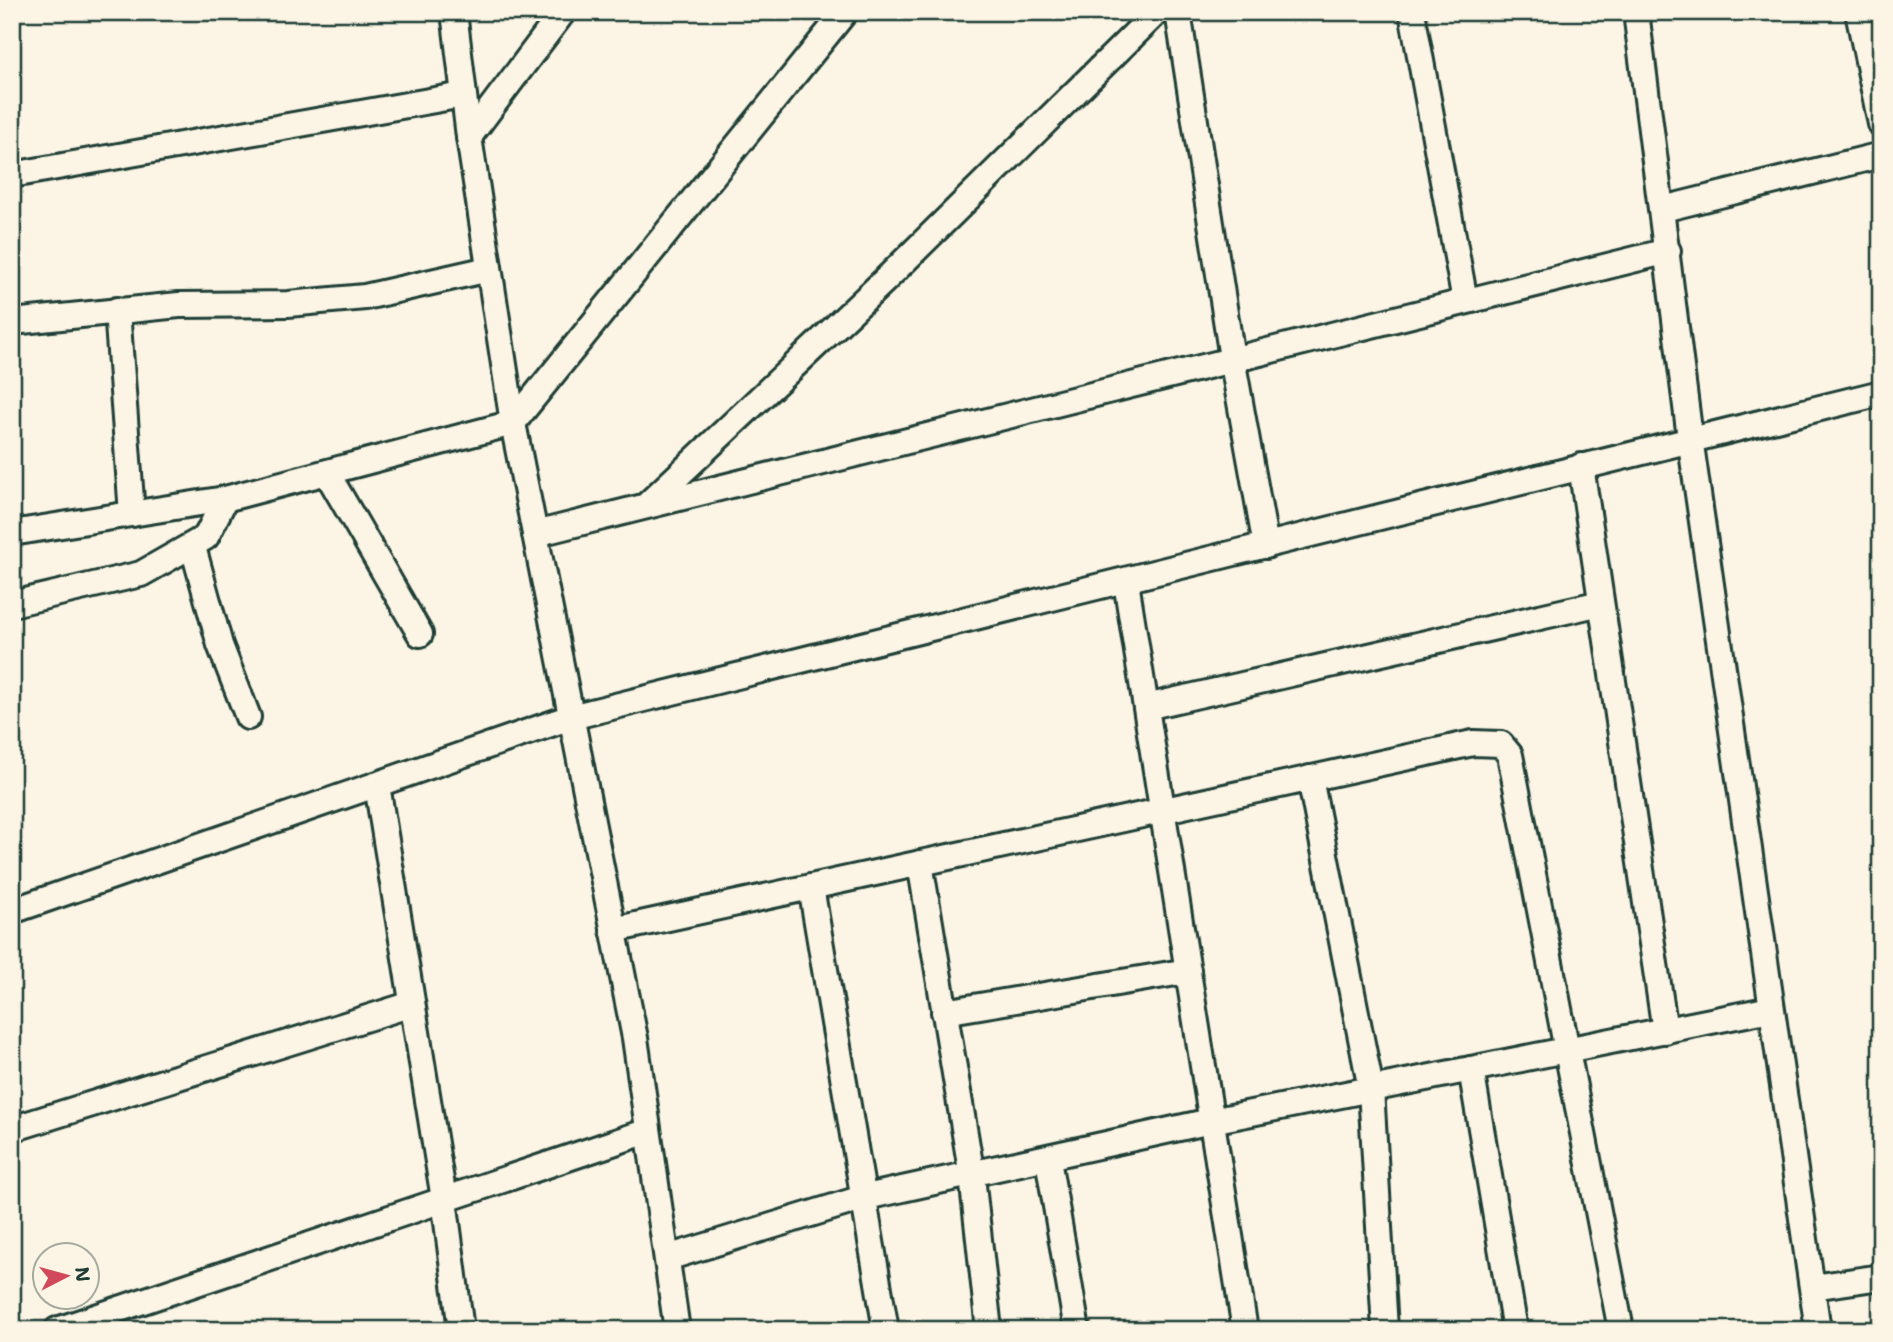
<svg xmlns="http://www.w3.org/2000/svg" width="1893" height="1342" viewBox="0 0 1893 1342" font-family="'Shantell Sans',sans-serif">
  <style>
    .lines { fill: none; stroke-linecap: round; stroke-linejoin: round }
    .street-casing { stroke: #1f3d34; stroke-width: 30 }
    .street { stroke: #fcf5e5; stroke-width: 24 }
  </style>
  <rect width="100%" height="100%" fill="#fcf5e5"/>
  <filter id="ink" filterUnits="userSpaceOnUse"><feTurbulence type="fractalNoise" baseFrequency=".0143" numOctaves="2"/><feDisplacementMap in="SourceGraphic" scale="14" xChannelSelector="R" yChannelSelector="G"/><feConvolveMatrix kernelMatrix="1 2 1 2 8 2 1 2 1" color-interpolation-filters="sRGB"/></filter>
  <g filter="url(#ink)">
    <g class="lines">
      <g class="street-casing">
        <g id="street">
          <polyline points="454,12 469,137 513,423 635,1038 677,1330"/>
          <polyline points="1178,12 1232,358 1266,546"/>
          <polyline points="1412,12 1465,301"/>
          <polyline points="1636,12 1690,438 1818,1330"/>
          <polyline points="1858,12 1881,124"/>
          <polyline points="469,137 563,12"/>
          <polyline points="12,175 463,95"/>
          <polyline points="1663,209 1881,155"/>
          <polyline points="117,310 132,514"/>
          <polyline points="12,322 179,305 288,304 365,297 489,269"/>
          <polyline points="1581,466 1665,1031"/>
          <polyline points="327,473 420,634"/>
          <polyline points="649,503 884,281 1157,12"/>
          <polyline points="12,533 225,499 513,423 845,12"/>
          <polyline points="535,534 1668,251"/>
          <polyline points="193,547 220,645 248,717"/>
          <polyline points="1126,582 1245,1330"/>
          <polyline points="12,604 141,574 206,537 225,499"/>
          <polyline points="1146,707 1601,603"/>
          <polyline points="1310,778 1371,1089 1385,1330"/>
          <polyline points="377,785 444,1199 461,1330"/>
          <polyline points="920,863 972,1176 989,1330"/>
          <polyline points="811,887 886,1330"/>
          <polyline points="12,911 571,717 1881,393"/>
          <polyline points="613,930 1473,743 1501,744 1510,755 1621,1330"/>
          <polyline points="944,1012 1188,971"/>
          <polyline points="1471,1069 1515,1330"/>
          <polyline points="12,1129 412,1004"/>
          <polyline points="1048,1159 1077,1330"/>
          <polyline points="667,1258 866,1197 1211,1121 1771,1009"/>
          <polyline points="1813,1287 1881,1277"/>
          <polyline points="57,1330 648,1131"/>
        </g>
      </g>
      <use href="#street" class="street"/>
    </g>
  </g>
  <rect width="1893" height="1342" fill="none" stroke="#fcf5e5" stroke-width="42"/>
  <rect x="21" y="21" width="1851" height="1300" fill="none" stroke="#1f3d34" stroke-width="2.5" filter="url(#ink)"/>
  <g transform="translate(66 1276) rotate(84)"><circle r="33" fill="#fcf5e5" stroke="#a4ab9e" stroke-width="2"/>
  <path d="M0-5L12 26L0 18L-12 26Z" fill="#d1495b"/>
  <text y="-10" font-size="19" font-weight="bold" text-anchor="middle" fill="#1f3d34">N</text>
  </g>
</svg>
